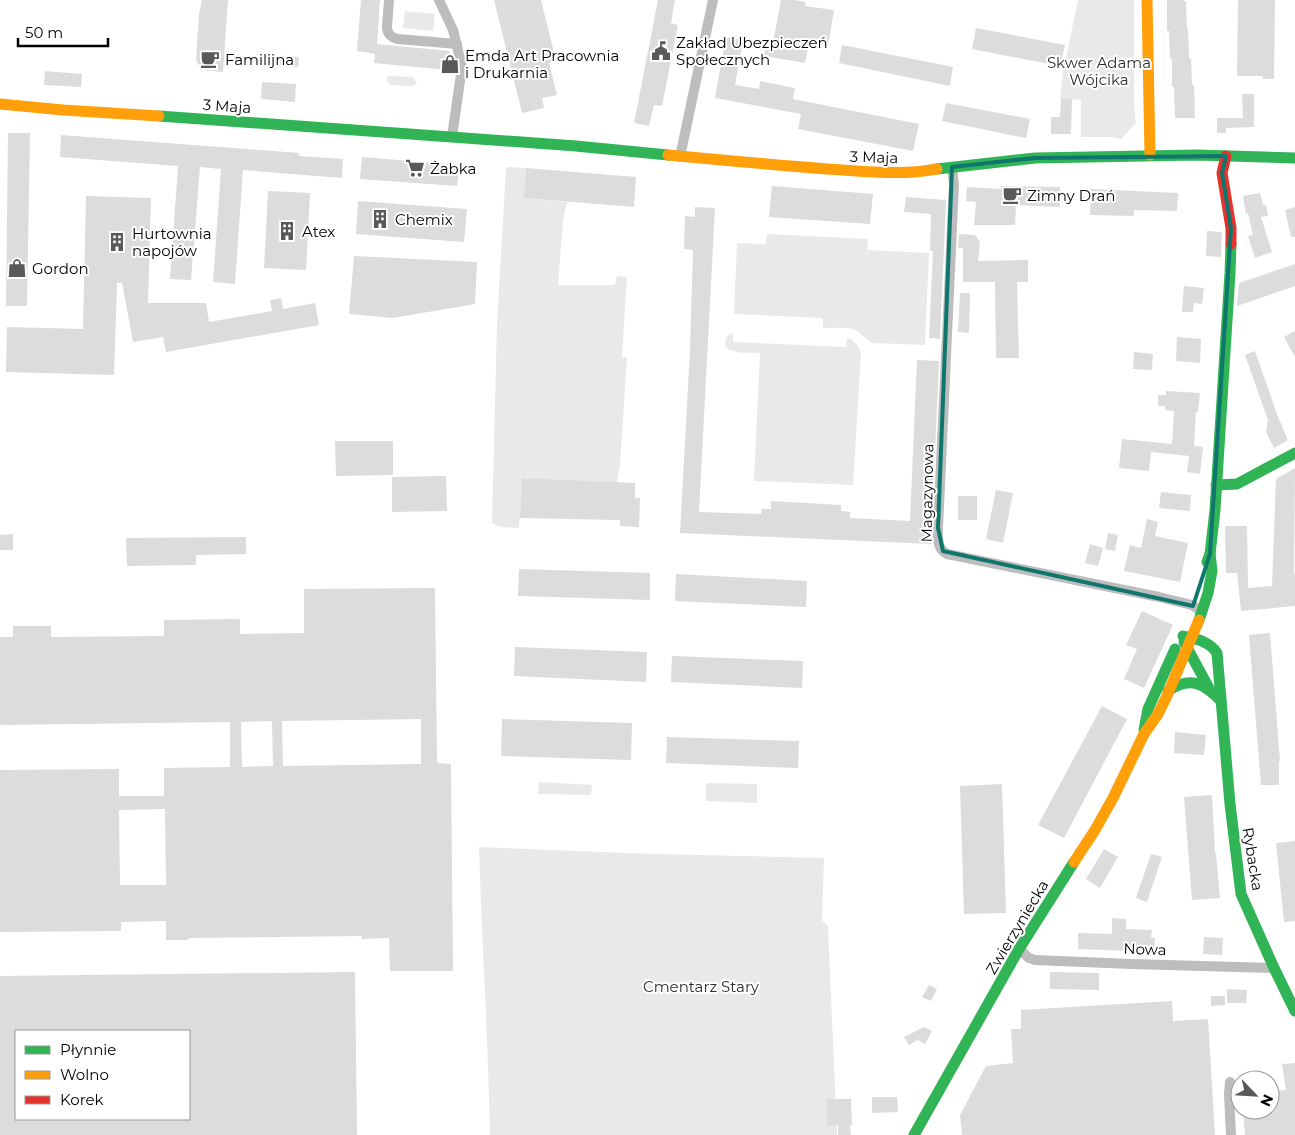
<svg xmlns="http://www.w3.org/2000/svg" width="1295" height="1135" viewBox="0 0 1295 1135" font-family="Montserrat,sans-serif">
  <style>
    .green { fill: #e9e9e9 }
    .building { fill: #dcdcdc; fill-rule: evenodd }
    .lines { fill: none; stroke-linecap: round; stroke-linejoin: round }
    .street { stroke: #bdbdbd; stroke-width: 10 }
    .fast { stroke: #30b455; stroke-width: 11 }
    .slow { stroke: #ff9f0a; stroke-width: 11 }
    .jam { stroke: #e5322d; stroke-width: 11 }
    .marked { fill: none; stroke: #0f766e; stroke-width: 4; stroke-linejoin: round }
    .labels { text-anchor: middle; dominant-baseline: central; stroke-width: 4; stroke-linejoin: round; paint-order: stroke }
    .poi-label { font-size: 15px; fill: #000; stroke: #fff; text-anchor: start }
    .park-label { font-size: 15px; fill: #2e2e2e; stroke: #fff }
    .street-label { font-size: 15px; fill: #000; stroke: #fff }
  </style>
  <rect width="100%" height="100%" fill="#fff"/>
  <g class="green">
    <polygon points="1078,0 1134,0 1134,103 1136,123 1121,139 1110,137 1081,137 1081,100 1060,98 1063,72"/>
    <polygon points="405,11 435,14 433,31 403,28"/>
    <polygon points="389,76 413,77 417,83 413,86 411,86 390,85 387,81 387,78"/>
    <polygon points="506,167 526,168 524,198 567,202 563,221 558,285 615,285 617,276 627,277 622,357 627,358 620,464 617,483 523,478 519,528 500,527 492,523 497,324"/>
    <path d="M767 234 868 239 867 250 929 253 925 345 873 343C865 340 860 331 852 329 847 327 830 328 823 328V318L734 314 737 243 766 244Z"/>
    <path d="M733 333V342L846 347 847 339H851L858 346 861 353 853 485 754 481 760 353C749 352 734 355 725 346 725 339 726 336 733 333Z"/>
    <polygon points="539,782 592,785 591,795 538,794"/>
    <polygon points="706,783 757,784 757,803 706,801"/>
    <path d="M479 847 654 854 824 858 822 920 828 926 837 1135H490C488 1039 482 943 479 847Z"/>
  </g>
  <g class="building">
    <polygon points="202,0 228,0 223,72 201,70 196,60 199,14"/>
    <polygon points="361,0 380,0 377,44 450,51 449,59 453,59 452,68 448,68 447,70 374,63 375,54 357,51"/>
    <polygon points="494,0 541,0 556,61 549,63 557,95 542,98 544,108 522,113"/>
    <polygon points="658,0 675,0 671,23 678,25 662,106 654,105 649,126 634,123"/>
    <polygon points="781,0 794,0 806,2 805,6 834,10 828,46 809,43 805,63 764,56 766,47 772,48"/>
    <polygon points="1167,0 1183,0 1184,1 1186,1 1187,29 1188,29 1189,58 1191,58 1192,85 1194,85 1195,118 1175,118 1174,87 1172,87 1172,59 1170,59 1169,31 1167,31"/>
    <polygon points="1238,0 1275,0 1274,79 1263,79 1263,76 1237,76"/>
    <polygon points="976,28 1065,45 1060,66 972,49"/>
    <polygon points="726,37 743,40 735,85 759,89 760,81 795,88 793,99 919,124 913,151 798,129 801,114 715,98"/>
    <polygon points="842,45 953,67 950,86 839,63"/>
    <polygon points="264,54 299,57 298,67 264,63"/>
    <polygon points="45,71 82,74 81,87 44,85"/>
    <polygon points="262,82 296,84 295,102 261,99"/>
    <polygon points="1242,94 1254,94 1254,127 1226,128 1226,133 1217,133 1217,118 1243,118"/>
    <polygon points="1061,98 1072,99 1071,134 1051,134 1051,117 1060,117"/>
    <polygon points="946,103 1030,119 1026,138 942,121"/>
    <polygon points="8,133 30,133 27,306 6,306"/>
    <polygon points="61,135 299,153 299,156 343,159 342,178 243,170 235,284 213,282 221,169 200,167 191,280 170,279 178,166 60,157"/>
    <polygon points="362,157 459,165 457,186 360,179"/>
    <polygon points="526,168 636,177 634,207 524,198"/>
    <polygon points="772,186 873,194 870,224 769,217"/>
    <polygon points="1001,186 1060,187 1060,207 1016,205 1015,225 974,225 976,202 966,201 967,187 1001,189"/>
    <polygon points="1091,189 1178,193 1177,211 1134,210 1134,216 1090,215"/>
    <polygon points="268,191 310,193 306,270 264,268"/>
    <polygon points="1260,193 1263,205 1266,205 1268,216 1261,217 1272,252 1255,258 1248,236 1253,235 1248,213 1246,214 1243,196"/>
    <polygon points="86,196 151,198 148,303 206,303 209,322 272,311 270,300 281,298 283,309 315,303 319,325 166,352 163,337 133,342 122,283 117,283 114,375 6,372 7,327 83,329"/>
    <polygon points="906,197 946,200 940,339 929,338 933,251 930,251 931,214 904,212"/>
    <polygon points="358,201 467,209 464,242 356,234"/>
    <polygon points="695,207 715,208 699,512 761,514 762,509 771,509 771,501 841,505 841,511 850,512 850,518 910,521 917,360 939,361 931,544 680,533 690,350 693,250 684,249 685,216 695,217"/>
    <polygon points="1295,207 1295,237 1291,237 1285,210"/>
    <polygon points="1207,231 1222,232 1221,257 1206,256"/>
    <polygon points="959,234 975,235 980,242 978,261 1028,260 1028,282 1017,282 1019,358 996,358 995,282 963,282 963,248 958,248"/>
    <polygon points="354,256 477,262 475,304 393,318 349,314"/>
    <polygon points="1295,264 1295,286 1237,306 1239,283"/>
    <polygon points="1184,286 1204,288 1202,304 1194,303 1193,312 1182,312"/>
    <polygon points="960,293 970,293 969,333 958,332"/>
    <polygon points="1295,331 1295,357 1284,337"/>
    <polygon points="1177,337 1201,339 1200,363 1176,361"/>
    <polygon points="1255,351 1278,417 1288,440 1274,448 1266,432 1268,420 1245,355"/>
    <polygon points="1134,352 1153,354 1152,370 1133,369"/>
    <polygon points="1166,391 1200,393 1198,412 1196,412 1194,446 1203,447 1200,474 1187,472 1189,456 1151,452 1149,471 1119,468 1122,439 1172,444 1174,411 1165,410 1165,406 1158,406 1158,395 1166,395"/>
    <polygon points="335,441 393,441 393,475 336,476"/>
    <polygon points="1295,468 1294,573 1295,575 1295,606 1241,611 1237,573 1226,573 1225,526 1247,526 1248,588 1272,586 1276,479"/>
    <polygon points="446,476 447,511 392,512 392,477"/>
    <polygon points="522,478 635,483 635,498 640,498 639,527 620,526 620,520 520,518"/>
    <polygon points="996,490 1013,493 1003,543 986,539"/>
    <polygon points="1161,492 1191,495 1190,511 1159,508"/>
    <rect x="958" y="496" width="19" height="24"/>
    <polygon points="1147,519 1158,522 1155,536 1188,543 1180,582 1124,571 1130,545 1141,548"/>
    <polygon points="1108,533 1118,535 1115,551 1105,549"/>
    <polygon points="13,534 13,550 0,550 0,535"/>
    <polygon points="246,537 246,554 196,555 196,565 127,566 126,538"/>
    <polygon points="1090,544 1103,548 1098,566 1085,563"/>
    <polygon points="519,569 650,573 650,600 518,596"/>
    <polygon points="676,574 807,581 806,607 675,601"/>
    <path d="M435 588 437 763 451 764 453 971H390L389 938 362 939V936L189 938 188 940H166V921L121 922V931L0 932V770L119 769V796H164V768L230 767V722L0 725V637H13V626H51V637L164 636V620L240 619V634L304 633V589ZM421 719V764L283 766 282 721ZM272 721 273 766 242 767 241 722ZM165 809 166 885H120L119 810Z"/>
    <polygon points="1142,611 1173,625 1144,688 1124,679 1137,649 1126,645"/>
    <polygon points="1270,633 1280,761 1279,761 1279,785 1261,785 1249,635"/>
    <polygon points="515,647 647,652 646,682 514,676"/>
    <polygon points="672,656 803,661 802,688 671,682"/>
    <polygon points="1102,706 1127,719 1064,838 1038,825"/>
    <polygon points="502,719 632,723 631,760 501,756"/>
    <polygon points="1175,732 1206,735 1204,755 1174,753"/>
    <polygon points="667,737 799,741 798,768 666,763"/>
    <polygon points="1002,784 1006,913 964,914 960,786"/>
    <polygon points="1212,795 1215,853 1216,853 1220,898 1192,900 1184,797"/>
    <polygon points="1295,841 1295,921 1284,922 1276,843"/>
    <polygon points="1104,849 1118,857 1100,888 1086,879"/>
    <polygon points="1151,854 1162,857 1147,902 1136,898"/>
    <polygon points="1112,918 1126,919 1126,929 1152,930 1151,938 1155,938 1154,952 1078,949 1078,933 1112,934"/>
    <polygon points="1204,937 1223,938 1222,955 1203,954"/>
    <path d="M355 972 357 1135H0V976ZM16 1031H189V1119H16Z"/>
    <polygon points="1050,972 1099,973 1099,990 1050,989"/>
    <polygon points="929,985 937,989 931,1001 922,997"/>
    <polygon points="1227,989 1247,990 1246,1003 1227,1003"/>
    <polygon points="1211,996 1225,996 1225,1005 1211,1006"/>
    <polygon points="1172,1001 1173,1021 1208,1019 1215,1135 962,1135 960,1115 986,1066 1013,1063 1011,1029 1021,1029 1021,1010"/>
    <polygon points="924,1027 932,1031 925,1044 918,1040 909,1045 904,1037"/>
    <polygon points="1295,1063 1295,1135 1245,1135 1243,1110 1270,1110 1270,1091 1286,1090 1282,1064"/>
    <polygon points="872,1097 897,1097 898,1112 872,1113"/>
    <polygon points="827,1099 851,1099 852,1125 850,1125 851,1135 838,1135 838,1125 827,1126"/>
  </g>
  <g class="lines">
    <g class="street">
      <path d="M389 0 387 27C387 34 392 38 398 39L457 44"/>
      <polyline points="439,0 453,30 462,67 452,137"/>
      <polyline points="680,157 713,0"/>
      <path d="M952 167 954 184 938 528C938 539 937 549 947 554L1159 597 1192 605 1202 612"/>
      <polyline points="1019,949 1029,958 1035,960 1131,964 1274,968"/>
      <polyline points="1230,1082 1229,1094 1231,1135"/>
    </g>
    <g class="fast">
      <polyline points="159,116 576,146 668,155"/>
      <polyline points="937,169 1035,158 1197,155 1295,158"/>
      <polyline points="1216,485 1237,484 1295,453"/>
      <polyline points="1207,562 1210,554 1215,510 1230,273 1231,244"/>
      <polyline points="1199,620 1208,593 1212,571 1210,554"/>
      <path d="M1183 636C1196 639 1209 641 1217 653L1230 804 1241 894 1274 968 1295 1011"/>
      <polyline points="1184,642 1210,690"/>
      <path d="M1168 691C1190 676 1204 683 1221 701"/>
      <polyline points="1144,730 1148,709 1175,649"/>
      <polyline points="914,1135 1019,949 1074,862"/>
    </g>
    <g class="slow">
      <polyline points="1147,0 1150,155"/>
      <polyline points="0,104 63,110 159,116"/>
      <path d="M668 155C721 160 774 165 827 169 864 171 901 176 937 169"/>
      <polyline points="1074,862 1095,830 1113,798 1144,734 1158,714 1166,698 1199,620"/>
    </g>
    <polyline class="jam" points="1226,156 1222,173 1231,228 1231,244"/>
  </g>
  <path class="marked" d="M1226 156 1222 173 1231 228 1210 554 1193 606 943 551 938 528 952 167 1035 158Z"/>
  <defs>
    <g id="civic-bare" transform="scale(1.5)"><path d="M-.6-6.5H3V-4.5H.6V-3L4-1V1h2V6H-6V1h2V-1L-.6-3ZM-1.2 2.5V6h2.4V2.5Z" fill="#595959" stroke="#fff" stroke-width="2.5" paint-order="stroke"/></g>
    <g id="cafe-bare" transform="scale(1.5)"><path d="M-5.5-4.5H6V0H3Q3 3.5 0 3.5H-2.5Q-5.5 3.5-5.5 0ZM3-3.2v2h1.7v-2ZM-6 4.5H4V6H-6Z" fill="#595959" stroke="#fff" stroke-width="2.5" paint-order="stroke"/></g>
    <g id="shop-bare" transform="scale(1.5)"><path d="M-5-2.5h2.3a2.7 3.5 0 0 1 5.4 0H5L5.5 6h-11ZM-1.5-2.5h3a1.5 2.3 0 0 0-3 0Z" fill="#595959" stroke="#fff" stroke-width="2.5" paint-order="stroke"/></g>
    <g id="supermarket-bare" transform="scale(1.5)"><path d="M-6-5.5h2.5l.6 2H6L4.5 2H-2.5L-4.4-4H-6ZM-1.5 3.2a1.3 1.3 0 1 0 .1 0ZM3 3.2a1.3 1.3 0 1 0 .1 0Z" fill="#595959" stroke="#fff" stroke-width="2.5" paint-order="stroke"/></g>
    <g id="building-bare" transform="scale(1.5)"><path d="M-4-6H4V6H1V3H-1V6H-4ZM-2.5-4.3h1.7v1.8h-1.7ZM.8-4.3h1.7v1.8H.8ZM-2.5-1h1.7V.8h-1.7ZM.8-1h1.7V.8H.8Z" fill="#595959" stroke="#fff" stroke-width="2.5" paint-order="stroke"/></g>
  </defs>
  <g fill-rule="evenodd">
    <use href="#civic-bare" x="661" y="51"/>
    <use href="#cafe-bare" x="210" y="59"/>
    <use href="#shop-bare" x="450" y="64"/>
    <use href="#supermarket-bare" x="415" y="168"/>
    <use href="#cafe-bare" x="1012" y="195"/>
    <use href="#building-bare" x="380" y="219"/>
    <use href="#building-bare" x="287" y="231"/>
    <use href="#building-bare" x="117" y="242"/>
    <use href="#shop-bare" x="17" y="268"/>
  </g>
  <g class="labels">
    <g class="poi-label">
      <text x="676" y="42">Zakład Ubezpieczeń<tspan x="676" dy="17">Społecznych</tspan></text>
      <text x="465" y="55">Emda Art Pracownia<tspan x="465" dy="17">i Drukarnia</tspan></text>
      <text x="225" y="59">Familijna</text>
      <text x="430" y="168">Żabka</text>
      <text x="1027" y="195">Zimny Drań</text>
      <text x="395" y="219">Chemix</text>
      <text x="302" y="231">Atex</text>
      <text x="132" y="233">Hurtownia<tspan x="132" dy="17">napojów</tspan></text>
      <text x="32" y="268">Gordon</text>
    </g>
    <g class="park-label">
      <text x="1099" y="62">Skwer Adama<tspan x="1099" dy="17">Wójcika</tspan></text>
      <text x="701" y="986">Cmentarz Stary</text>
    </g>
    <g class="street-label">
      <text transform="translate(227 106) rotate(4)">3 Maja</text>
      <text transform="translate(874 157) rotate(2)">3 Maja</text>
      <text transform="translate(927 493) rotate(-89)">Magazynowa</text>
      <text transform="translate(1253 859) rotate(81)">Rybacka</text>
      <text transform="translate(1017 927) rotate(-59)">Zwierzyniecka</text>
      <text transform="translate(1145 949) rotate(2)">Nowa</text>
    </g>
  </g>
  <rect x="15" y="1030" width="175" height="90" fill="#ffffff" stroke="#999999"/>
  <rect x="25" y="1046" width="25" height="8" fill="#30b455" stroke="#999999"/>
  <text x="60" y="1055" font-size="15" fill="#000000">Płynnie</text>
  <rect x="25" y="1071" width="25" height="8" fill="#ff9f0a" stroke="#999999"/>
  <text x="60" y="1080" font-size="15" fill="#000000">Wolno</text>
  <rect x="25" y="1096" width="25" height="8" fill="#e5322d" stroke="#999999"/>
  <text x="60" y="1105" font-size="15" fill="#000000">Korek</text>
  <g transform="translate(1255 1095) rotate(115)"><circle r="24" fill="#ffffff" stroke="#999999"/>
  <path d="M0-4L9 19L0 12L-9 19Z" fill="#595959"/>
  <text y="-8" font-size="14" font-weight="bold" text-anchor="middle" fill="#000000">N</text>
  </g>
  <path d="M18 38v8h90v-8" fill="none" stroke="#000000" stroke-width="2.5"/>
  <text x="25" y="38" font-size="15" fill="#000000" stroke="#ffffff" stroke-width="4" paint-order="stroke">50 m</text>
</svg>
